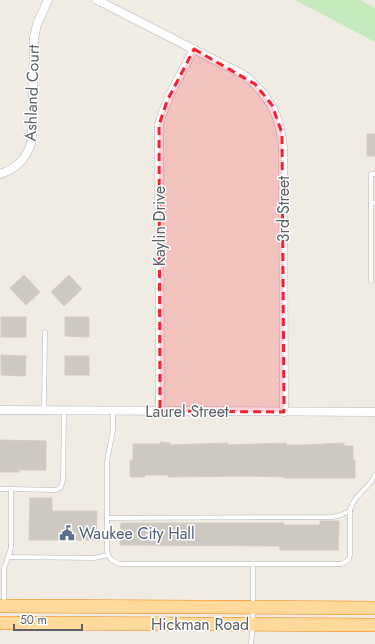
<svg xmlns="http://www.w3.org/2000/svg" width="375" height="644" viewBox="0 0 375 644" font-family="Jost,sans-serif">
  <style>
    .green { fill: #c4eabd }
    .building { fill: #cdc8c2; stroke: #d5cbc1 }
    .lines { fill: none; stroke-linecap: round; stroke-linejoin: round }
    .service-casing { stroke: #b4b8bc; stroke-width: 5 }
    .minor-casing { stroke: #b4b8bc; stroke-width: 9 }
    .trunk-casing { stroke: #f38100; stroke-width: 14 }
    .service { stroke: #fff; stroke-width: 4 }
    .minor { stroke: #fff; stroke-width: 8 }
    .trunk { stroke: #ffda9a; stroke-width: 13 }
    .marked { fill: #fa1f30; fill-opacity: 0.2; stroke: #fa1f30; stroke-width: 3; stroke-dasharray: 8 5; stroke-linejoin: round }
    .labels { text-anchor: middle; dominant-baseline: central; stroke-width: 3; stroke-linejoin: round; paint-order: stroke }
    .street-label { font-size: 16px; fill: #5b6165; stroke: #fff }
    .service-label { font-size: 16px; fill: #4e5e75; stroke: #fff; text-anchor: start }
  </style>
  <rect width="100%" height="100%" fill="#f0ebe3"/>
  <polygon class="green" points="295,0 360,0 375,8 375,42"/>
  <g class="building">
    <rect x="367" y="134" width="8" height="22"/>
    <polygon points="24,275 40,292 26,305 10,288"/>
    <polygon points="69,275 82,289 64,306 51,292"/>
    <rect x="1" y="317" width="25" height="20"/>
    <polygon points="65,317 89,317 89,337 65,336"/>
    <polygon points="1,355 26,356 25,376 1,375"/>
    <rect x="65" y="356" width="24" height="19"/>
    <polygon points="0,440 46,441 46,470 19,470 19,472 0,472"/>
    <polygon points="160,442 170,443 170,445 228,443 228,445 286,443 286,445 306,445 344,443 344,446 353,446 353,460 355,460 355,478 284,478 284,477 246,476 168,477 168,475 145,475 145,477 130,477 130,460 133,460 133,444 160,444"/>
    <polygon points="30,498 52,498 52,511 97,511 96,540 29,540"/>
    <polygon points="320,521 339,521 338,550 280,550 280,546 120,545 121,523 284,523 284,525 320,525"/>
  </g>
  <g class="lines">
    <g class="service-casing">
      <g id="service">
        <polyline points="371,203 371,174 375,174"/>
        <polyline points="371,281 371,203 375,203"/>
        <polyline points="44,410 45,332"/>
        <path d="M113 411V430L107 461V549C108 558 112 562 121 564H342L349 559 350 555V511C353 495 369 489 375 475"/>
        <polyline points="0,489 11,489 11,548 4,569 4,604"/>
        <polyline points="11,489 56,490 61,487 63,480 64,411"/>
        <polyline points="107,518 331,517 338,516 350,511"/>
        <polyline points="8,557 94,558 108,555"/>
        <polyline points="251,644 253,624 253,565"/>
      </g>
    </g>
    <g class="minor-casing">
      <g id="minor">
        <path d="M97 0 244 75C269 95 280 115 283 147L284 412"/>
        <path d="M0 174C18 168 27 158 32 140L34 38 37 24 48 0"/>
        <polyline points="0,410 375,412"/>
        <path d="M160 411 159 125C166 98 181 74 194 49"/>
      </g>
    </g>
    <g class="trunk-casing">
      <g id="trunk">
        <polyline points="0,606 375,608"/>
        <polyline points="0,623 375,625"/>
      </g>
    </g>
    <use href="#service" class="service"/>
    <use href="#minor" class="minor"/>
    <use href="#trunk" class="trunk"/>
  </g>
  <path class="marked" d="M194 49 255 84 272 105 282 133 284 412 160 411 159 125 167 101Z"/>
  <defs>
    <g id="civic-bare" transform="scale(1.2)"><path d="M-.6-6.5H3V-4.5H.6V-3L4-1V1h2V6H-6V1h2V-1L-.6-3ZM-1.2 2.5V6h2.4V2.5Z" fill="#5c6f8a" stroke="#fff" stroke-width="2.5" paint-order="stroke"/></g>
  </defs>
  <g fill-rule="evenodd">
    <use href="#civic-bare" x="67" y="533"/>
  </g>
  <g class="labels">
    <g class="street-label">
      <text transform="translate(32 93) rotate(-88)">Ashland Court</text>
      <text transform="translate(283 209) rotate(-90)">3rd Street</text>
      <text transform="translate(159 226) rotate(-90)">Kaylin Drive</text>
      <text x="187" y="411">Laurel Street</text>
      <text x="200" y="624">Hickman Road</text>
    </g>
    <g class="service-label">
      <text x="79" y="533">Waukee City Hall</text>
    </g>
  </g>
  <path d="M14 624v6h68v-6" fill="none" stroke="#5b6165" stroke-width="2"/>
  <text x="20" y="624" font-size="12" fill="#5b6165" stroke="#ffffff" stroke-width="3" paint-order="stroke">50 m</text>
</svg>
